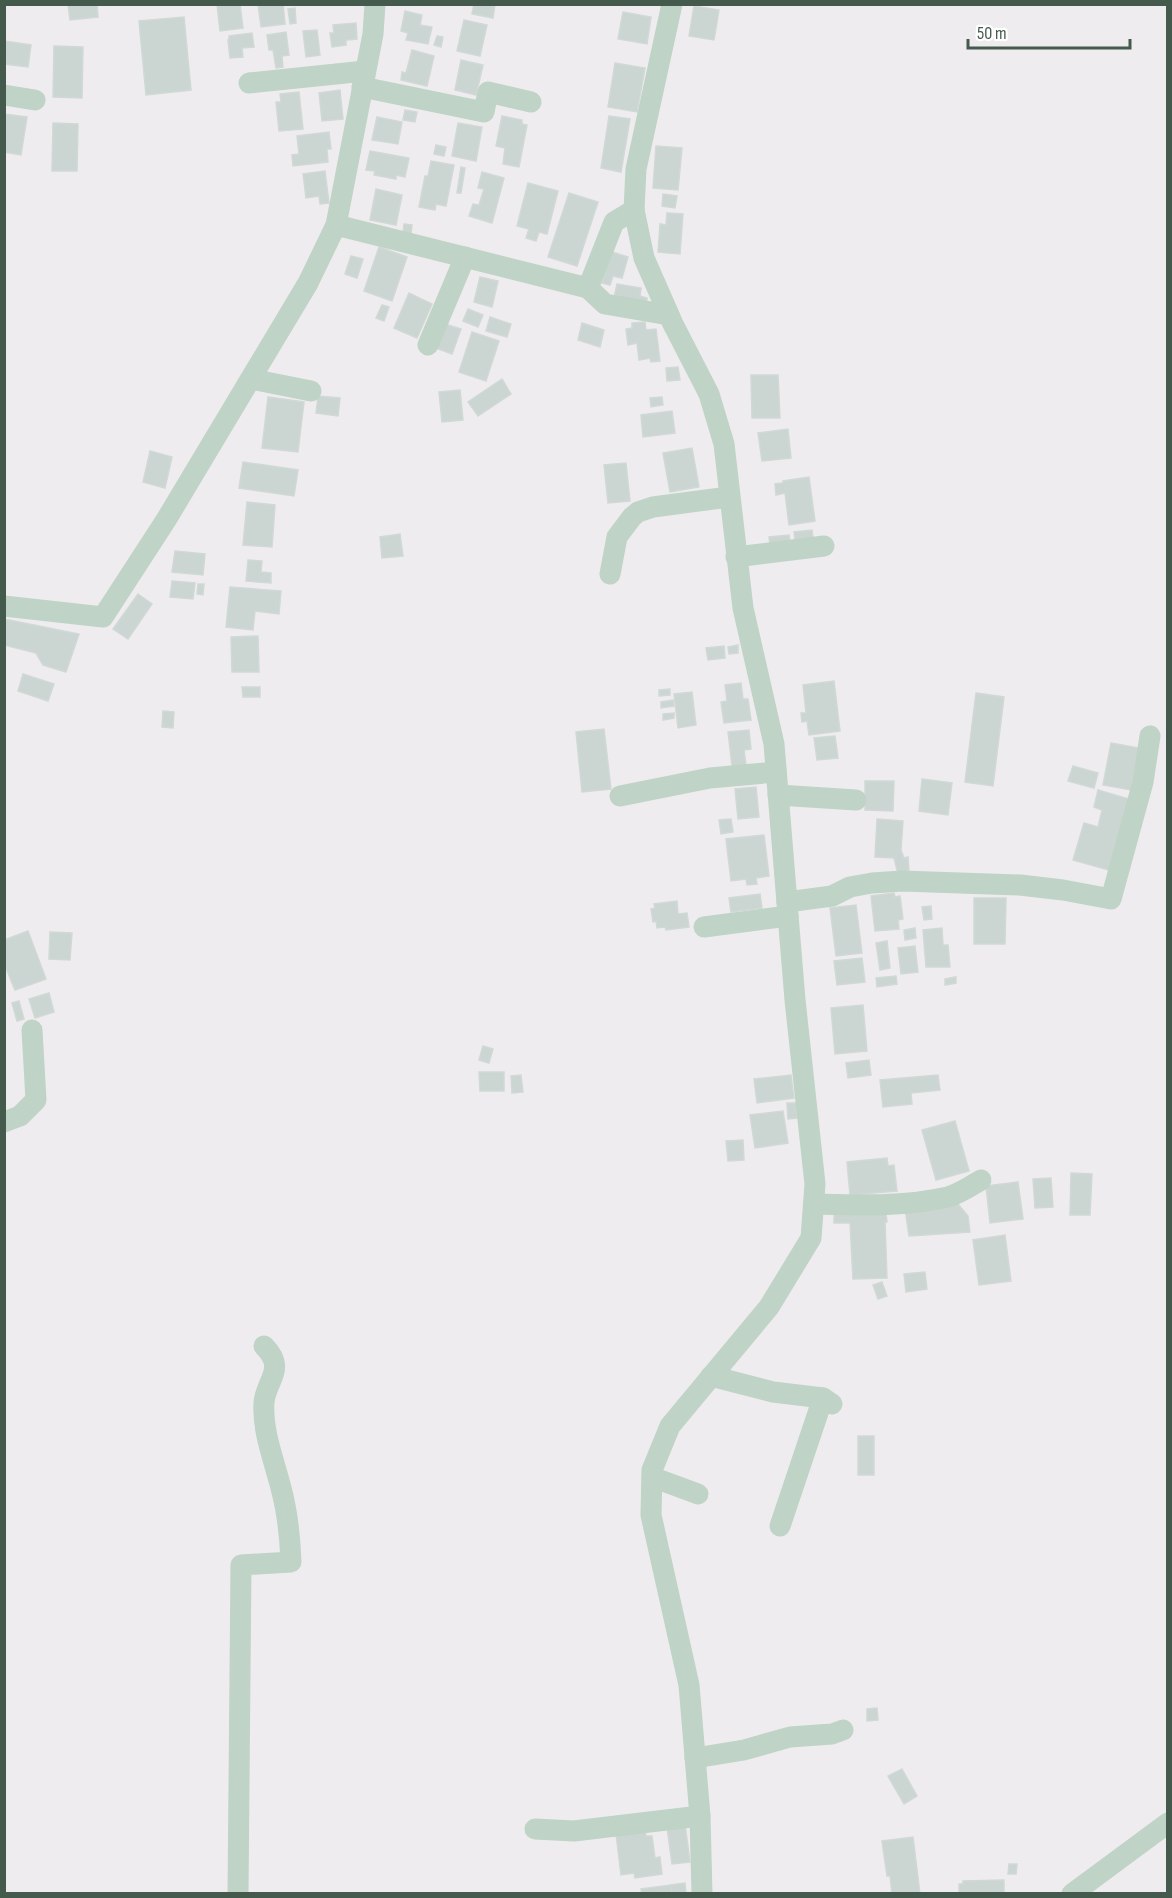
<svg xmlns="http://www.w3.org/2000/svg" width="1172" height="1898" viewBox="0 0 1172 1898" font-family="'Sofia Sans Condensed',sans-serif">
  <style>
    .building { fill: #cbd5d1; stroke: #d0d9d5; stroke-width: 1.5 }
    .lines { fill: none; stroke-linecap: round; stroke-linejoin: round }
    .street { stroke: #bfd3c6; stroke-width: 21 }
  </style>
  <rect width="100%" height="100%" fill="#efecef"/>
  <g class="building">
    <polygon points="68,4 97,4 98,17 70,20"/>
    <polygon points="217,4 240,4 243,28 220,31"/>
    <polygon points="258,4 283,4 285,24 261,27"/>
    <polygon points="474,4 495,4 493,18 472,14"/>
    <polygon points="694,6 719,10 714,40 689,36"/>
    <polygon points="295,8 296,23 290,24 288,9"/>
    <polygon points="405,11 422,15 420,25 432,27 428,44 406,40 408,33 401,31"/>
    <polygon points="623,12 651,17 647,44 618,39"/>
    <polygon points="184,17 191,90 146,95 139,21"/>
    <polygon points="464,20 487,25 480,56 457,51"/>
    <polygon points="356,23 357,39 346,40 346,45 332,47 330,33 334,33 333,25"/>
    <polygon points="317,30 320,55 306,57 303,31"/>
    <polygon points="286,32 289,55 282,56 283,67 276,68 273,50 269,50 267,35"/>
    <polygon points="252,33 254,47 242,48 243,57 230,58 228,40 229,40 229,36"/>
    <polygon points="437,36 443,37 441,47 434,45"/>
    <polygon points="4,41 31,45 28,67 4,64"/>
    <polygon points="54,46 83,47 82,98 53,97"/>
    <polygon points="412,50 434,56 427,86 401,80 402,72 406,73"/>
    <polygon points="461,60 483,65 476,95 455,90"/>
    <polygon points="615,63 645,68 637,112 608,107"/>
    <polygon points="340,90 343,119 322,121 319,93"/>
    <polygon points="299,92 303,129 279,131 276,102 281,102 280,94"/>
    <polygon points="405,110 417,112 415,122 403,120"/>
    <polygon points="4,114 27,117 21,155 4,152"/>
    <polygon points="502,116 522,120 522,124 527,125 519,167 503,164 505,148 496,146"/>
    <polygon points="609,116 630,119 621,172 601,168"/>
    <polygon points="377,117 402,122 398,144 372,140"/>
    <polygon points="53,123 78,124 77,171 52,171"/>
    <polygon points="458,123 482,127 476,161 452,156"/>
    <polygon points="329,132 331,149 327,149 328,162 293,166 292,155 299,154 297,136"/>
    <polygon points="436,145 446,147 444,156 434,154"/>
    <polygon points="656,146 682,148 678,190 653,188"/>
    <polygon points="370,151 409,158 405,177 396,175 396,179 374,175 375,171 366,170"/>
    <polygon points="431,161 454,165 446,206 436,204 435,210 419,207 425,176 428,176"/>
    <polygon points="461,167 465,168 461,193 457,193"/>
    <polygon points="325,171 329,203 320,204 319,196 306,198 303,174"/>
    <polygon points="482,172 504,178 492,223 469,216 473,204 479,205 484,189 478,188"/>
    <polygon points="528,183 558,191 547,234 539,232 536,241 526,238 529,229 517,226"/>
    <polygon points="376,189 402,195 396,225 370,220"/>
    <polygon points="569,193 598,202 577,266 548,257"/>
    <polygon points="663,194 677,196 675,208 662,206"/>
    <polygon points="667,213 683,214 680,254 658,252 660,224 666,225"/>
    <polygon points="404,224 412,225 411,234 403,233"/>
    <polygon points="379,247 407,257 392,301 364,291"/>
    <polygon points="612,252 628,257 622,278 613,276 610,285 602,283"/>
    <polygon points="351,256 363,259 357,278 345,274"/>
    <polygon points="480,277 498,281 492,307 474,302"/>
    <polygon points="617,284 641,288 640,296 647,298 646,305 614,298"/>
    <polygon points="409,293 432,304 417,338 394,328"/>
    <polygon points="382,305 389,307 384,321 376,318"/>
    <polygon points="468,309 483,315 478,327 463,321"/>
    <polygon points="490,317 511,324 507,337 486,331"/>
    <polygon points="645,322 646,330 656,329 660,361 651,362 650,358 639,360 637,343 628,345 626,329 632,328 632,323"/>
    <polygon points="582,323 604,330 600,347 578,340"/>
    <polygon points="445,324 461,329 452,354 436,348"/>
    <polygon points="472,332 499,341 486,381 459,372"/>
    <polygon points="678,367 680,380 667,381 666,368"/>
    <polygon points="751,375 778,375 780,418 752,418"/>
    <polygon points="502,379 511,394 478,416 468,402"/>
    <polygon points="460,390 463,420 442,422 439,392"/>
    <polygon points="318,396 340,398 338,416 316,413"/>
    <polygon points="268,397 304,402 298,452 262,448"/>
    <polygon points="662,397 663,405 651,407 650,398"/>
    <polygon points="672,411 675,433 643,437 641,415"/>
    <polygon points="788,429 791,458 762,461 758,433"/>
    <polygon points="692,448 699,487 670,492 663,453"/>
    <polygon points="150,451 172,457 165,488 143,482"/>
    <polygon points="243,462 298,470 294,496 239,488"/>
    <polygon points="626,463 630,501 608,503 604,465"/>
    <polygon points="809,477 815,521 789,525 785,493 776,495 775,484 783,483 783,481"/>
    <polygon points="247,502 275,505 272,547 243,545"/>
    <polygon points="812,530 813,538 795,540 794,532"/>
    <polygon points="400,534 403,556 382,558 380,537"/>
    <polygon points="789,535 790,542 770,545 769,537"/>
    <polygon points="175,551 205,554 203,575 172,572"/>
    <polygon points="248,560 262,561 261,572 271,573 271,583 246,581"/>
    <polygon points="172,581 195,583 193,599 170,597"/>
    <polygon points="198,584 204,584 203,595 197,594"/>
    <polygon points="230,587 281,591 279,614 255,611 253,630 226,627"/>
    <polygon points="138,594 152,604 128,639 113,629"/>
    <polygon points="4,619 79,634 66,672 43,665 36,653 4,645"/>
    <polygon points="258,636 259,672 232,672 231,637"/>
    <polygon points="738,645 738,653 729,654 728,647"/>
    <polygon points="724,646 725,658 708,660 706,648"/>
    <polygon points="23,674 54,684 48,701 18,691"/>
    <polygon points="834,681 840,731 809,735 807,721 802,722 801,713 806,713 803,685"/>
    <polygon points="741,683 743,699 748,699 751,720 724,723 721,702 727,701 725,685"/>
    <polygon points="242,687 260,687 260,697 243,697"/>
    <polygon points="670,689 670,695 659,696 659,690"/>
    <polygon points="692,692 696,725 678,728 674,694"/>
    <polygon points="976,693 1004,697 993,786 965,782"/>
    <polygon points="673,700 674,706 661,708 661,702"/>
    <polygon points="163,711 174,712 173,728 162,727"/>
    <polygon points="674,713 674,718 663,720 663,714"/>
    <polygon points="604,729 611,789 582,792 576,732"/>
    <polygon points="749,730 751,749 744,750 746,765 732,766 728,732"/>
    <polygon points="835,736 838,758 817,760 814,738"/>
    <polygon points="1111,743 1139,748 1131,790 1103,785"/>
    <polygon points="1073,766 1098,773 1094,788 1068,781"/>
    <polygon points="922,779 952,783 948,815 919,811"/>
    <polygon points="865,781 894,781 893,811 865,810"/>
    <polygon points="756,787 759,817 738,819 735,789"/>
    <polygon points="1098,790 1129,799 1109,870 1073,860 1084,823 1098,827 1102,810 1094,807"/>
    <polygon points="731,819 733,832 721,834 719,820"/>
    <polygon points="877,819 903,821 901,850 904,858 908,857 909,871 898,874 894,858 875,857"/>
    <polygon points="764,835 769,876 756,878 757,884 747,885 746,879 731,881 726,839"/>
    <polygon points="894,893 895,897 900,896 903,919 898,920 899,929 875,931 871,896"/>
    <polygon points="760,894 762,908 731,912 729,898"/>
    <polygon points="974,898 1006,898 1005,944 974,944"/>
    <polygon points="677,901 678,914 687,913 689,927 666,930 665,927 657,928 656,921 653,922 651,909 655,908 654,904"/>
    <polygon points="856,905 862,953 836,956 830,908"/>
    <polygon points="931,906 932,919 924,920 922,907"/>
    <polygon points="915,928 916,938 905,940 904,930"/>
    <polygon points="942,928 943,945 948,945 950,967 926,967 923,930"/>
    <polygon points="28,931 46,979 15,990 4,963 4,940"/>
    <polygon points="50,932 72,933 70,960 49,959"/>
    <polygon points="887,941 890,968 880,970 876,943"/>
    <polygon points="915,946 918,972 901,974 898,948"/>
    <polygon points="862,958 865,982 837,985 834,961"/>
    <polygon points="896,976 897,984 877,987 876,978"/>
    <polygon points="956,977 956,983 945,985 945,979"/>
    <polygon points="49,993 54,1012 35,1018 29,999"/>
    <polygon points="19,1001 24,1019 17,1021 12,1003"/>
    <polygon points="863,1005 867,1051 835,1054 831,1008"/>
    <polygon points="483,1046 493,1049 489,1063 479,1060"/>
    <polygon points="869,1060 871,1075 848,1078 846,1063"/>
    <polygon points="479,1072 504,1072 504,1091 480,1091"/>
    <polygon points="521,1075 523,1092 512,1093 511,1076"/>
    <polygon points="791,1075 794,1098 757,1103 754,1079"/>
    <polygon points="938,1075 940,1090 911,1093 912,1104 883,1107 880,1080"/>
    <polygon points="787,1103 796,1103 797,1118 788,1119"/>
    <polygon points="783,1111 788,1143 755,1148 750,1115"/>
    <polygon points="955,1121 969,1171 936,1180 922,1130"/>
    <polygon points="743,1140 744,1160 728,1161 726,1141"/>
    <polygon points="887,1158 888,1166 894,1165 897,1191 850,1195 847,1162"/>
    <polygon points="1071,1173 1092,1174 1090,1215 1070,1215"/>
    <polygon points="1051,1178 1053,1207 1035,1208 1033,1179"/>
    <polygon points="1018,1182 1023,1219 990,1223 986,1186"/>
    <polygon points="958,1204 968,1216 970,1232 909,1236 905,1209"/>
    <polygon points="886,1213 887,1222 885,1222 887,1278 853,1279 850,1223 834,1223 834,1215"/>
    <polygon points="1005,1235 1011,1281 979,1285 973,1240"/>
    <polygon points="925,1272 927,1289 906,1292 904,1274"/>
    <polygon points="882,1282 887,1296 878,1299 873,1285"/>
    <rect x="858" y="1436" width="16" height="39"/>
    <polygon points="877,1708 878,1720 867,1721 867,1709"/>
    <polygon points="902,1769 917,1796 904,1804 888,1776"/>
    <polygon points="685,1824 690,1862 672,1864 667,1827"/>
    <polygon points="645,1830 646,1836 652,1836 655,1858 660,1857 662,1874 635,1878 634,1873 621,1875 616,1834"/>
    <polygon points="913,1837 920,1894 892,1894 890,1876 887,1876 882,1841"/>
    <polygon points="1009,1864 1017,1864 1016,1874 1008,1874"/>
    <polygon points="1004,1880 1004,1894 959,1894 959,1884 963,1884 963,1881"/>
    <polygon points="685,1883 686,1894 672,1894 671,1885"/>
    <polygon points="671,1885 672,1894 642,1894 641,1889"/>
  </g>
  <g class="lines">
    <g class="street">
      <polyline points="672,4 636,169 634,210 644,258 673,324 709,394 724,444 743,608 774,744 795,1000 815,1184 811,1238 769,1307 670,1426 652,1470 651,1515 689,1685 700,1816 702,1894"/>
      <polyline points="249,83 365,71"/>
      <polyline points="362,87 484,112 488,92 531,102"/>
      <polyline points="4,95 35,100"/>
      <polyline points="336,225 588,288 614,222 634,210"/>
      <polyline points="588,288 605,304 669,315"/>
      <polyline points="428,345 465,257"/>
      <polyline points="251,379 311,391"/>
      <polyline points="736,557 824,546"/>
      <polyline points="610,574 617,537 632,517 638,512 653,507 729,497"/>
      <polyline points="4,606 103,617 166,520 308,283 336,225 373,34 375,4"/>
      <polyline points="778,795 856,800"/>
      <polyline points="620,796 710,778 776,772"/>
      <polyline points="787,902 832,896 850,887 872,883 902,881 1020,885 1063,890 1111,899 1143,782 1150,736"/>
      <polyline points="704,927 788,916"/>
      <polyline points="4,1122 20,1116 36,1100 32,1030"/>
      <path d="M814 1204C858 1205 904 1207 948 1197 959 1194 971 1186 981 1180"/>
      <polyline points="711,1376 773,1392 823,1398 832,1404"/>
      <polyline points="652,1477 698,1494"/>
      <polyline points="780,1526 823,1398"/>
      <polyline points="695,1758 744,1750 790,1737 832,1734 843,1730"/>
      <polyline points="535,1829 574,1831 700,1816"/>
      <path d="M238 1894 241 1565 291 1562C290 1535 288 1514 281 1488 274 1460 262 1431 264 1402 266 1380 287 1369 264 1346"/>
      <polyline points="1072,1894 1168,1823"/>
    </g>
  </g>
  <rect width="1172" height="1898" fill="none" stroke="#445a4d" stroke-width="12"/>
  <path d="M968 39v9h162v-9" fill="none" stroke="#445a4d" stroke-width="3"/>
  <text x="977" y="39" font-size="18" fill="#445a4d" stroke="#ffffff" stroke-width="4.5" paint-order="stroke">50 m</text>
</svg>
